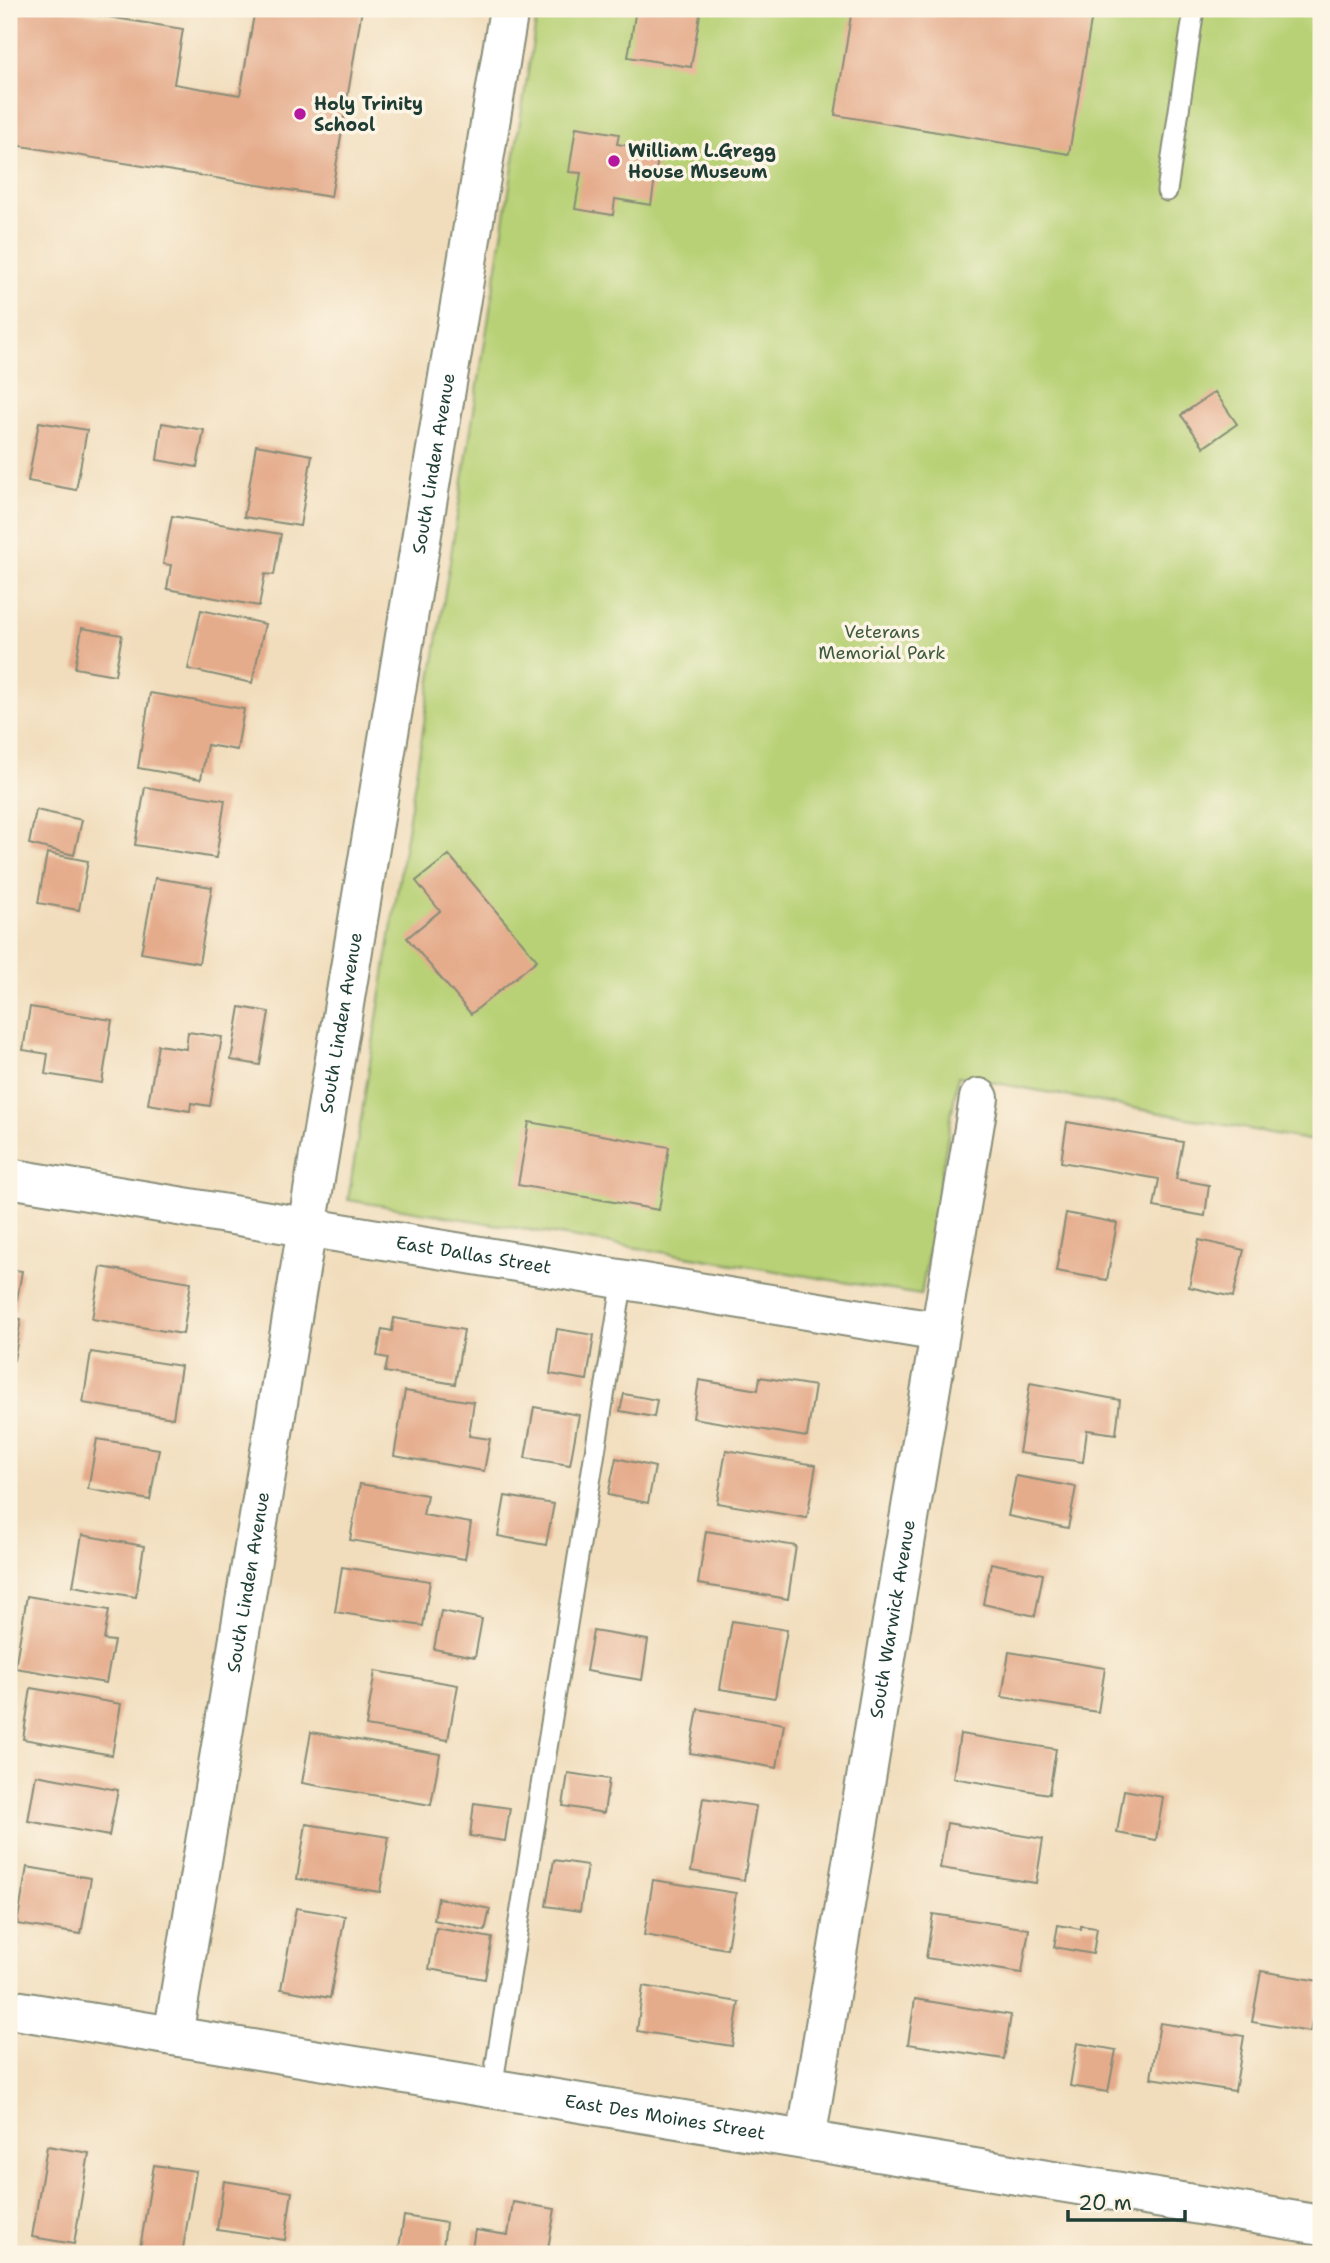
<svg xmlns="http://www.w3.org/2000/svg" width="1330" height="2263" viewBox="0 0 1330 2263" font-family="'Shantell Sans',sans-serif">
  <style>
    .green { fill: #b8d176; stroke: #6c8755; stroke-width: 2 }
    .building { fill: #e5ac8c }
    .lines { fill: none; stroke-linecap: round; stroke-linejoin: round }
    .lane-casing { stroke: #888d78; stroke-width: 23 }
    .street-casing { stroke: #888d78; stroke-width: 42 }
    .lane { stroke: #fff; stroke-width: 19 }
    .street { stroke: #fff; stroke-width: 38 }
    .poi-dot { fill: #b5179e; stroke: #fcf5e5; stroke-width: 2.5 }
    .labels { text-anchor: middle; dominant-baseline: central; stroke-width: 7; stroke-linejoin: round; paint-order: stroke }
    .poi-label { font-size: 18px; font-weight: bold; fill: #1f3d34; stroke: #fcf5e5; text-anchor: start }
    .street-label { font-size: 18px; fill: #1f3d34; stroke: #fcf5e5 }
    .park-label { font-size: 18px; fill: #3e5b41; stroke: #fcf5e5 }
  </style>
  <rect width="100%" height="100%" fill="#fcf5e5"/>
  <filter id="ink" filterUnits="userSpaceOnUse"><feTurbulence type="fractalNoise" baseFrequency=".0143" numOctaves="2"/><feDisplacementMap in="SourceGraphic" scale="14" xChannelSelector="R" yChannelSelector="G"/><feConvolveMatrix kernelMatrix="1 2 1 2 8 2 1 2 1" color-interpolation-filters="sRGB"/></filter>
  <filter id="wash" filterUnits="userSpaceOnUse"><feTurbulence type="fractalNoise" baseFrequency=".00686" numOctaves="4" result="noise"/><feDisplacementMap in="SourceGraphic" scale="28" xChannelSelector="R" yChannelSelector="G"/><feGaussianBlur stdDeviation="1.57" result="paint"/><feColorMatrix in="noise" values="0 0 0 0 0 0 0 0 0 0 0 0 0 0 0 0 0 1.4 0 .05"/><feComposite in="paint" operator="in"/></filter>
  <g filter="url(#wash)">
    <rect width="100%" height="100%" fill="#f1ddbc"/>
    <polygon class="green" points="538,9 1321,9 1321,1145 1319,1142 958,1076 921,1295 348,1200"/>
    <g id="blocks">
      <g class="building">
        <polygon points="9,9 59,9 183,29 174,84 240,95 255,9 362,9 331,197 9,144"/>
        <polygon points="636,9 701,9 691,67 628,57"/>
        <polygon points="852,9 1093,9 1069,154 835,115"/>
        <polygon points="576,127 619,134 617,144 659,151 651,205 615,199 613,215 575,209 581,173 569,172"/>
        <polygon points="1215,392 1237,424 1204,447 1181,415"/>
        <polygon points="39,422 87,430 76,490 28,481"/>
        <polygon points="162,423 204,430 197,467 157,460"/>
        <polygon points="256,445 312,455 300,526 244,517"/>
        <polygon points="172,516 281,534 274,575 265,574 259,606 167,589 171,565 163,564"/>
        <polygon points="201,610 265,624 252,683 188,669"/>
        <polygon points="82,628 122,635 115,675 75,668"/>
        <polygon points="150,693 244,709 237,750 207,745 201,779 138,768"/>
        <polygon points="145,787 225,800 216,858 135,845"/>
        <polygon points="36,810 82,820 74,855 29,844"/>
        <polygon points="47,853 88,861 79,910 38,903"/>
        <polygon points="449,855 537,960 471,1014 407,938 440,911 416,881"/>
        <polygon points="155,878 212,887 199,963 141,953"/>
        <polygon points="30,1007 112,1020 102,1083 45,1074 48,1054 23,1050"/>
        <polygon points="240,1007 269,1012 260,1065 231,1060"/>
        <polygon points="188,1032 222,1037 210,1106 191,1103 190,1111 148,1104 158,1045 186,1049"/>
        <polygon points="529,1122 669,1147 659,1210 518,1185"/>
        <polygon points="1067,1122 1183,1142 1176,1179 1209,1185 1205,1216 1154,1207 1159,1179 1061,1162"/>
        <polygon points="1066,1213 1117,1223 1107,1280 1056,1271"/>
        <polygon points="1199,1240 1244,1250 1233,1297 1189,1287"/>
        <polygon points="101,1267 191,1282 183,1334 92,1319"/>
        <polygon points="9,1269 22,1271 15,1311 9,1310"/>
        <polygon points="9,1317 21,1319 14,1360 9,1359"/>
        <polygon points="394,1318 464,1330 455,1384 385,1372 388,1358 377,1356 382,1329 392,1331"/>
        <polygon points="557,1329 594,1335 587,1380 550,1374"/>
        <polygon points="91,1352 181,1366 173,1418 83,1403"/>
        <polygon points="760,1377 815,1386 807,1437 693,1418 699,1380 758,1390"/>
        <polygon points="1030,1383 1120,1400 1116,1434 1087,1430 1083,1462 1019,1453"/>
        <polygon points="405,1391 474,1402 469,1436 490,1439 484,1471 394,1456"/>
        <polygon points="624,1394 657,1400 654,1417 620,1411"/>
        <polygon points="534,1407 579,1415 570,1465 525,1458"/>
        <polygon points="97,1439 159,1449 150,1500 88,1489"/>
        <polygon points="726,1450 816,1465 807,1518 717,1503"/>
        <polygon points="616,1458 655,1467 648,1503 608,1495"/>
        <polygon points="1016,1476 1076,1487 1068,1528 1008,1516"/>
        <polygon points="360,1484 427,1495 423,1515 471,1523 465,1559 350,1540"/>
        <polygon points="505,1496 554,1504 546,1545 498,1536"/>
        <polygon points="706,1531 796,1546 788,1599 698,1584"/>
        <polygon points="82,1535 144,1546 136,1597 73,1586"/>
        <polygon points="991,1563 1043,1574 1035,1616 983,1604"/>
        <polygon points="342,1567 430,1581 423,1626 335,1612"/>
        <polygon points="27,1596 109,1610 104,1640 114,1641 106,1683 15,1668"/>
        <polygon points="441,1611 482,1619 475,1657 434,1649"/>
        <polygon points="732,1621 787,1630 775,1698 720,1689"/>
        <polygon points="593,1631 648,1640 642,1680 586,1671"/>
        <polygon points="1009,1652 1105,1668 1098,1712 1002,1697"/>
        <polygon points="375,1671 458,1685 448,1740 366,1726"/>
        <polygon points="31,1688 121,1704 112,1755 23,1739"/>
        <polygon points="698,1709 784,1724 777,1768 690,1753"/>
        <polygon points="311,1732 440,1754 431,1805 302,1783"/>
        <polygon points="960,1734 1056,1749 1049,1794 953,1778"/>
        <polygon points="568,1773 609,1779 604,1813 563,1806"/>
        <polygon points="36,1775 118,1790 109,1836 28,1821"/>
        <polygon points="1124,1790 1163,1797 1156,1840 1117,1833"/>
        <polygon points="703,1798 756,1806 744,1880 691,1871"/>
        <polygon points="474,1803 510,1808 505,1841 470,1836"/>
        <polygon points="947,1823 1043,1839 1036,1883 940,1868"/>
        <polygon points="306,1824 389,1837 380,1892 297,1879"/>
        <polygon points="554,1860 587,1865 580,1911 546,1906"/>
        <polygon points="27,1867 91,1878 81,1934 17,1924"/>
        <polygon points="653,1880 736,1893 727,1949 644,1935"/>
        <polygon points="438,1898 490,1909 485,1931 434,1920"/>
        <polygon points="296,1908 345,1916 330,1998 281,1989"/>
        <polygon points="933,1914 1029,1929 1022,1973 926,1958"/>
        <polygon points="1058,1925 1081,1929 1081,1926 1097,1928 1093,1954 1054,1947"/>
        <polygon points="436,1928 492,1938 485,1979 429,1969"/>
        <polygon points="1261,1971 1319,1981 1310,2032 1252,2022"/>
        <polygon points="643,1986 739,2002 732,2046 637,2031"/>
        <polygon points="915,1999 1011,2015 1004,2059 908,2044"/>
        <polygon points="1160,2023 1244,2036 1235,2091 1151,2078"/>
        <polygon points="1077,2043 1116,2050 1108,2092 1070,2086"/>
        <polygon points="47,2146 89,2153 74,2244 32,2237"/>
        <polygon points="154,2165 196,2171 182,2254 139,2254"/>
        <polygon points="224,2181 292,2192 285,2240 217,2230"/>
        <polygon points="513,2202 555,2209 547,2254 471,2254 475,2230 508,2235"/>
        <polygon points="404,2216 446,2223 442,2254 398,2254"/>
        <polygon points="747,2247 782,2253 782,2254 746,2254"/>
      </g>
    </g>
  </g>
  <g filter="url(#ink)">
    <use href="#blocks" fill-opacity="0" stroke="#888d78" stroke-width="2"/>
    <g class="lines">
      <g class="lane-casing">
        <g id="lane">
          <polyline points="1167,191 1194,9"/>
          <polyline points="492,2088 623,1279"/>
        </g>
      </g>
      <g class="street-casing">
        <g id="street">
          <path id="s1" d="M9 1178 940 1332"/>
          <path id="s2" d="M9 2009 1321 2225"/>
          <path id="s3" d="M173 2036 509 9"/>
          <path id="s4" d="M806 2140 979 1098"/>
        </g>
      </g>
      <use href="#lane" class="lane"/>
      <use href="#street" class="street"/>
    </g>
  </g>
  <g class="poi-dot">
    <circle cx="300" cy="114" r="7"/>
    <circle cx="614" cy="161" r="7"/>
  </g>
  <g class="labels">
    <g class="poi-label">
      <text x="314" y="104">Holy Trinity<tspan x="314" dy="21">School</tspan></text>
      <text x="628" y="151">William L.Gregg<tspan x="628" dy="21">House Museum</tspan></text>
    </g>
    <g class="street-label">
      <text stroke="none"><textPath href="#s3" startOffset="1594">South Linden Avenue</textPath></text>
      <text stroke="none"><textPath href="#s3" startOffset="1027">South Linden Avenue</textPath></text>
      <text stroke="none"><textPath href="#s1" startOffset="471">East Dallas Street</textPath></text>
      <text stroke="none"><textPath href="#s3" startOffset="460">South Linden Avenue</textPath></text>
      <text stroke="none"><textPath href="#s4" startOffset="528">South Warwick Avenue</textPath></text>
      <text stroke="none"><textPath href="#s2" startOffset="665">East Des Moines Street</textPath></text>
    </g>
    <g class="park-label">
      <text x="882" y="632">Veterans<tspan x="882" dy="21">Memorial Park</tspan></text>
    </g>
  </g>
  <rect width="1330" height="2263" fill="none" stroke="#fcf5e5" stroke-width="35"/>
  <path d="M1068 2210v10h117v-10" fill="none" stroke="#1f3d34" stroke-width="3.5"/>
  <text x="1078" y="2210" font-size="21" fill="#1f3d34" stroke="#fcf5e5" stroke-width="5" paint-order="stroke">20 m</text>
</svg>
